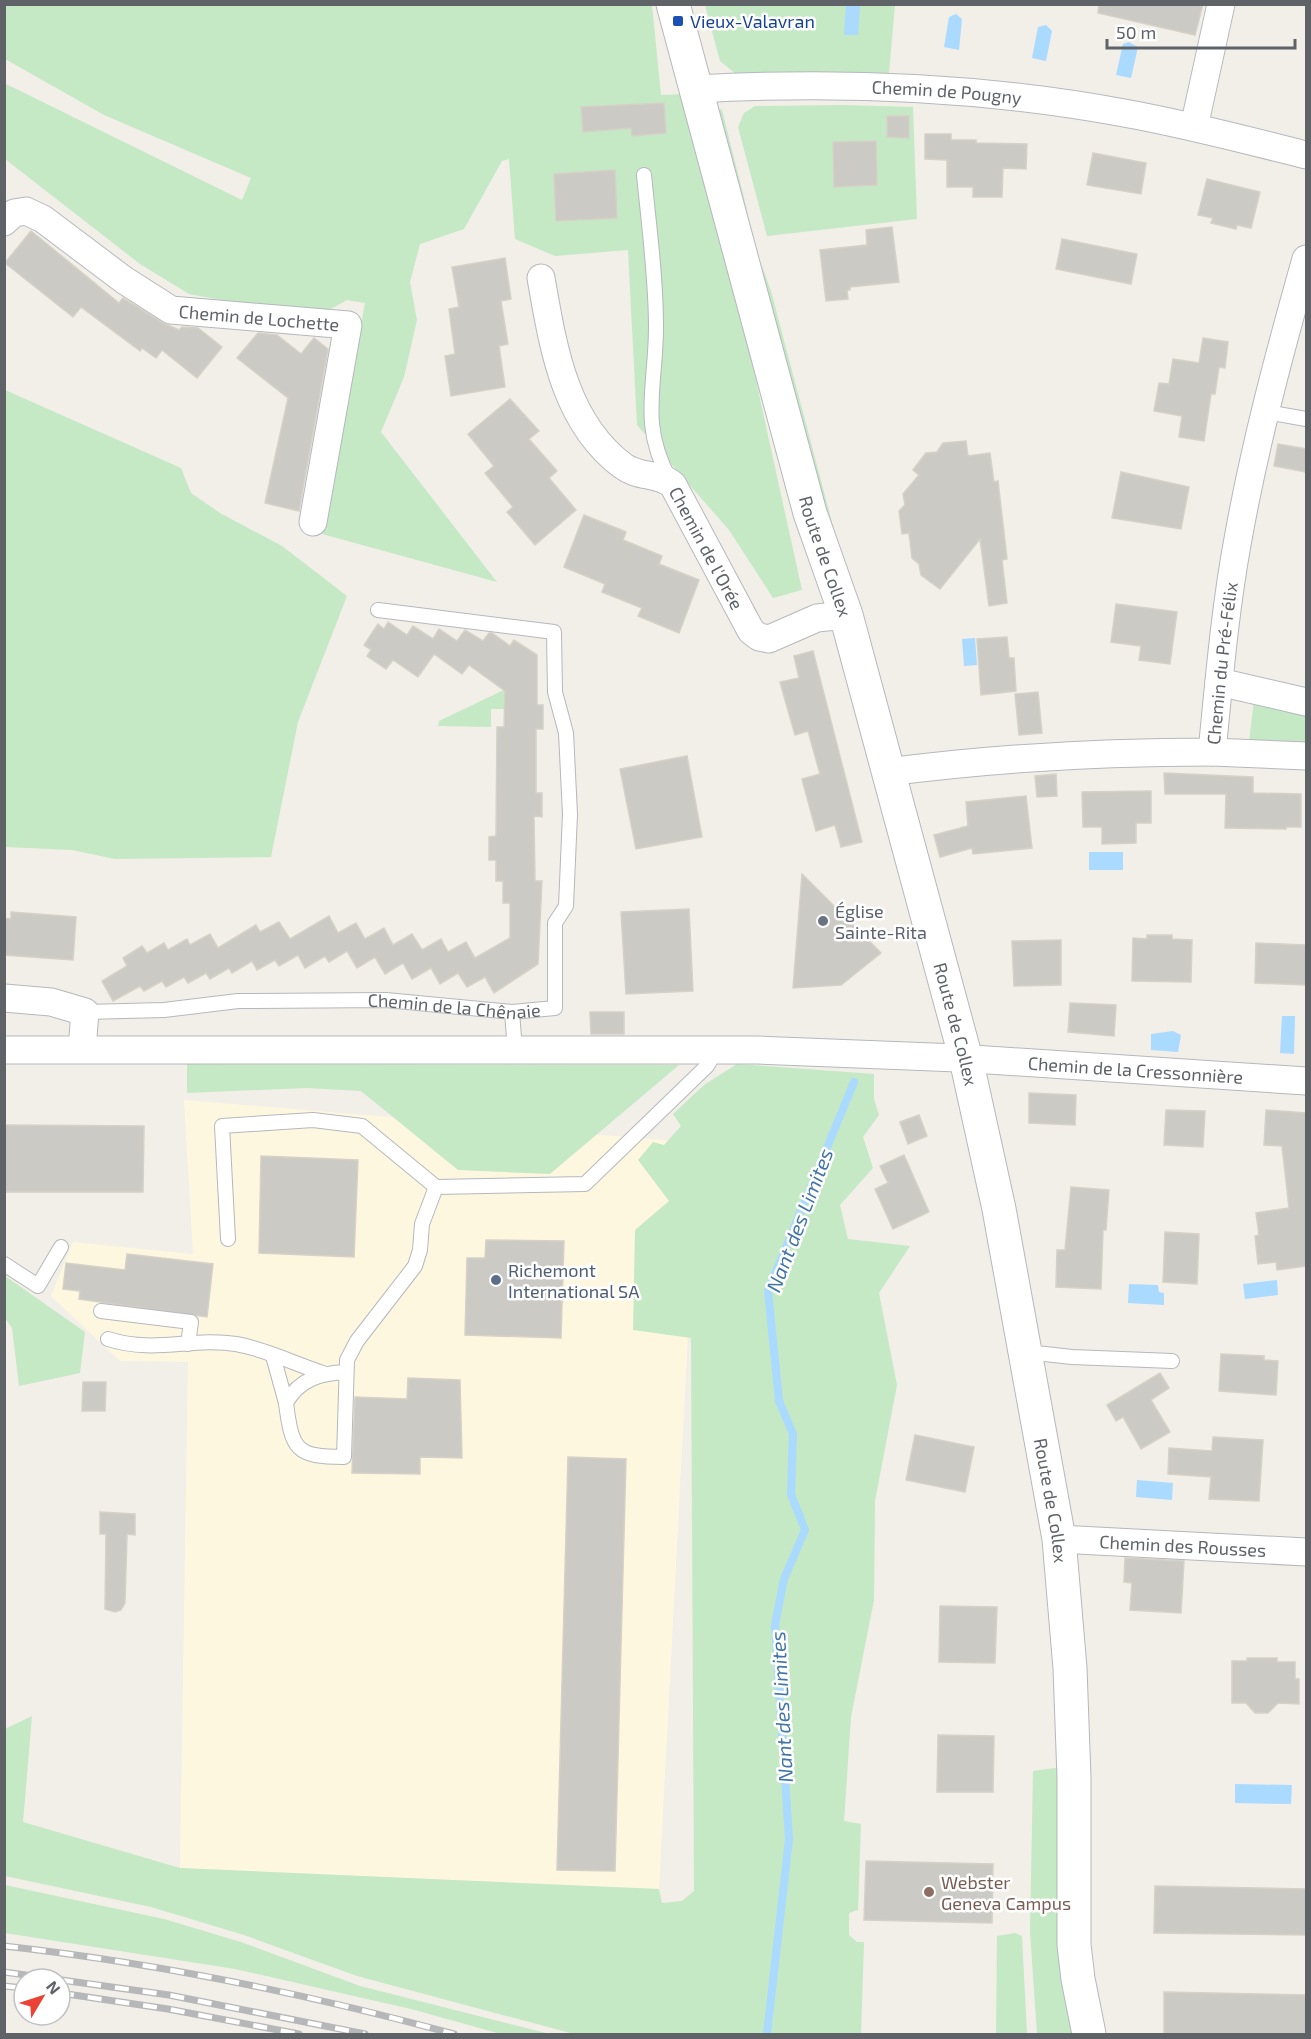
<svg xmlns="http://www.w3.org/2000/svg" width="1311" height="2039" viewBox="0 0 1311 2039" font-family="'Exo 2',sans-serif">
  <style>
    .commercial { fill: #fef7e0 }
    .green { fill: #c5e8c5 }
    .water { fill: #aadaff }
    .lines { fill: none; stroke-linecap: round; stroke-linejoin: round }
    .stream { stroke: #aadaff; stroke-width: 8 }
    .building { fill: #cccac5; stroke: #d6d1c6; stroke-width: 1.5 }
    .service-casing { stroke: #b5b8bc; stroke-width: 16 }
    .minor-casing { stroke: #b5b8bc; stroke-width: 29 }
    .tertiary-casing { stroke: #b5b8bc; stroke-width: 35 }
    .service { stroke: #fff; stroke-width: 14 }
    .minor { stroke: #fff; stroke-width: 27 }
    .tertiary { stroke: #fff; stroke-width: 33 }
    .rail-casing { stroke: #b6b7b8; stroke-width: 7 }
    .rail { stroke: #fff; stroke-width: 4.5; stroke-dasharray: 14; stroke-linecap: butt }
    .transit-dot { fill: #1a4fb4; stroke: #fff; stroke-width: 2 }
    .worship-dot { fill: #6b7280; stroke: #fff; stroke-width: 2 }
    .service-dot { fill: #5c6f8a; stroke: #fff; stroke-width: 2 }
    .education-dot { fill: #8d6e63; stroke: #fff; stroke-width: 2 }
    .labels { text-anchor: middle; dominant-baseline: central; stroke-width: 5; stroke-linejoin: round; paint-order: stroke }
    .transit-label { font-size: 18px; fill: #164399; stroke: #fff; text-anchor: start }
    .street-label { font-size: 18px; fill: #5f6368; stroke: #fff }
    .worship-label { font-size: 18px; fill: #5b616d; stroke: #fff; text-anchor: start }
    .service-label { font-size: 18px; fill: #4e5e75; stroke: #fff; text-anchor: start }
    .education-label { font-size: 18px; fill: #785e54; stroke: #fff; text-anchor: start }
    .water-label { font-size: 20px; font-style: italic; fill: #4174aa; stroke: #fff }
  </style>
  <rect width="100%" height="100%" fill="#f1efe8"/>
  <polygon class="commercial" points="184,1100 698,1143 659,1889 180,1868 188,1362 120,1361 51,1296 73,1242 193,1254"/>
  <g class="green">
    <polygon points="5,5 652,5 661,95 685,94 726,244 802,590 773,598 729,530 637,425 628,250 555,256 515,239 509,159 502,161 464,229 420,244 410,282 417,320 404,377 381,432 497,582 322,534 365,303 347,300 325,312 254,306 189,294 140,264 5,159 4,83 242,200 251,178 104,115 5,59"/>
    <polygon points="705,5 895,5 889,73 736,74 720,61"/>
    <polygon points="842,105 913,107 917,219 767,236 738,127 744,113 755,106"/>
    <polygon points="720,109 722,110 749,218 718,112"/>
    <polygon points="761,263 771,291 848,583 828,532"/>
    <polygon points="5,390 181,468 191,493 220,513 282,546 347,596 298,722 271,857 115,859 72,850 5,847"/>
    <polygon points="510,687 505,709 491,709 491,727 438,726 439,721"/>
    <polygon points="1254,700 1306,711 1306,748 1249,742"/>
    <polygon points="187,1064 679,1065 550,1174 458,1170 361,1091 306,1088 187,1093"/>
    <polygon points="737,1064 874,1074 874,1099 879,1115 863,1137 873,1168 840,1205 848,1239 910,1246 879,1293 897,1385 875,1501 874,1600 851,1717 844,1821 861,1824 858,1910 849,1913 849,1935 857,1942 864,1942 861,2034 574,2034 357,1976 244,1935 151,1907 5,1876 5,1729 32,1716 23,1822 180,1868 659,1889 662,1903 682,1901 694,1891 691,1338 633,1330 635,1230 669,1201 638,1160 653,1142 664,1145 681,1126 673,1114 704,1085"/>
    <polygon points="5,1276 85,1332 80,1373 19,1386 12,1328 5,1318"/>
    <polygon points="1055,1768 1061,1772 1075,2034 1037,2034 1030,1932 1033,1771"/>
    <polygon points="5,1885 164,1919 241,1942 360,1986 550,2034 501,2034 411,2009 235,1969 5,1933"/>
    <polygon points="1015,1933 1022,1936 1027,2034 996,2034 997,1936"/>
  </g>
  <g class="water">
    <polygon points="846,5 860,5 858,35 844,35"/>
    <polygon points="956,14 962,19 959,50 944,47 949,17"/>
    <polygon points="1046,25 1052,31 1046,61 1032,58 1038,27"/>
    <polygon points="1129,42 1138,47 1131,78 1116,75 1123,44"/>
    <polygon points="975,638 977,665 964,666 962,639"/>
    <rect x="1089" y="852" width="34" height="18"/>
    <polygon points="1282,1016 1295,1016 1294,1054 1280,1053"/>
    <polygon points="1173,1031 1181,1035 1178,1052 1151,1050 1151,1034"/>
    <polygon points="1277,1280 1278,1295 1245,1299 1243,1284"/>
    <polygon points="1129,1284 1158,1285 1159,1292 1164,1293 1164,1305 1128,1303"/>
    <polygon points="1137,1480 1173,1483 1172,1500 1136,1497"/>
    <polygon points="1235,1784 1292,1785 1291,1804 1235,1803"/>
  </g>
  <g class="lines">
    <polyline class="stream" points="767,2034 789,1839 775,1625 784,1579 805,1530 791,1494 793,1434 779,1401 768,1291 854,1082"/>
  </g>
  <g class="building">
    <polygon points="1099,4 1203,4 1195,35 1098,13"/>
    <polygon points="664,103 666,133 632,136 631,128 583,132 581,107"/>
    <polygon points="887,116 909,116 909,138 887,137"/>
    <polygon points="925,134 951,134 951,140 976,140 976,143 1027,144 1026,169 1003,168 1002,197 973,197 973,187 947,187 947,160 925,159"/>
    <polygon points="876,141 877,185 834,187 833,142"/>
    <polygon points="1093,153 1146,163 1141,194 1087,185"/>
    <polygon points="615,170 617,218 556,221 554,174"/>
    <polygon points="1207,179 1260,192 1251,228 1237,225 1236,229 1211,223 1213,218 1198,215"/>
    <polygon points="892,227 899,282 850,287 850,290 847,290 848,299 826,301 820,250 867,245 866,230"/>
    <polygon points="31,231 119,303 123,298 163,323 179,330 182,327 198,328 222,347 197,378 162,350 156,358 142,348 140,351 81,307 73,317 5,263"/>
    <polygon points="1062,239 1137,254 1131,284 1056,269"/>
    <polygon points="505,258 511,299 501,301 508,344 499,346 505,387 451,396 445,356 455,354 449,309 459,307 452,267"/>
    <polygon points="258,333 277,335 301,354 314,338 328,349 299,511 265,503 288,398 237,358"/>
    <polygon points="1203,338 1228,342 1225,368 1219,367 1215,394 1211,394 1204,441 1179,437 1182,416 1154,411 1159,383 1169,384 1173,359 1199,363"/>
    <polygon points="510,399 539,431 529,439 557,471 549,478 576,510 535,545 507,512 513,507 485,473 494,466 468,434"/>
    <polygon points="966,441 968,456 990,453 994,482 998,481 1007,559 1002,560 1007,603 989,606 980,539 940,589 921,575 919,564 912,558 909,533 902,534 899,511 905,505 903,494 919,475 913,470 926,453 937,452 943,443"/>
    <polygon points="1278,444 1306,449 1306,472 1274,466"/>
    <polygon points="1121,472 1189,487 1181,529 1112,518"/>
    <polygon points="584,515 626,532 623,540 662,556 659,564 699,580 679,633 638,616 642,608 602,592 605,584 564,567"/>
    <polygon points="1116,604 1177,612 1170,664 1139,660 1141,646 1111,642"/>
    <polygon points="388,622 407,635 413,626 433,639 439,629 457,641 465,630 483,641 489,633 492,633 510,646 514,640 537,655 537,705 543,705 543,729 536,729 536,793 542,793 542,817 534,816 535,881 542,881 538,964 494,993 485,977 467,987 458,973 440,984 431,968 412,979 403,963 385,974 375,957 357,968 347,951 329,962 325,956 305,968 298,955 279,966 275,960 257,970 252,961 232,973 229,968 210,979 206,973 188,983 184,977 166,987 162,981 144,991 140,986 113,1001 102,981 127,966 123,958 142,946 147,953 164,943 168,950 187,939 190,945 210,934 218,948 256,925 260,932 279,922 290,939 329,916 338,933 356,923 365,939 384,928 393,945 412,934 422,950 441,939 448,952 466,942 475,958 510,938 510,903 503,903 503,881 496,881 496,860 489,860 489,837 496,836 497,727 504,727 505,691 469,665 462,674 434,654 418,677 393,660 386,669 367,656 371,650 364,645 378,624 384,629"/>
    <polygon points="1007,637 1009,658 1014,658 1016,691 981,695 977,639"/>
    <polygon points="813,651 862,842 841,847 835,825 816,831 802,779 820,774 808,731 795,735 780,682 799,678 794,656"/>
    <polygon points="1038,692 1042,733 1019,735 1015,694"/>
    <polygon points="687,756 702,837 636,849 620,769"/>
    <polygon points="1164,773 1253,777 1253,793 1301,794 1301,827 1286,827 1286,829 1225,828 1226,794 1165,794"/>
    <polygon points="1056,774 1057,796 1037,797 1035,776"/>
    <polygon points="1151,791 1151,823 1136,823 1136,843 1102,844 1102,827 1083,827 1082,792"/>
    <polygon points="1026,796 1032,848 973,854 972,848 940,857 934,835 968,826 966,802"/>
    <polygon points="802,874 881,953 841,985 793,988"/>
    <polygon points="689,909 693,991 626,994 621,912"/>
    <polygon points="11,912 76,917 73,960 4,955 4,918 11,919"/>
    <polygon points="1147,935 1172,935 1172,939 1192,940 1191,982 1132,981 1133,938 1147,939"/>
    <polygon points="1061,940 1061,985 1014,986 1012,941"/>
    <polygon points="1256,943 1306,945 1306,985 1255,983"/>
    <polygon points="1070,1003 1116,1005 1114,1036 1068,1032"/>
    <polygon points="590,1012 624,1012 624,1034 591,1034"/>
    <polygon points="1029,1093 1076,1095 1075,1125 1029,1123"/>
    <polygon points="1166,1110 1205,1111 1203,1147 1164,1145"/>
    <polygon points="1266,1110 1306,1113 1306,1266 1277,1270 1276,1262 1258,1264 1255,1236 1259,1235 1256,1213 1289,1208 1282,1146 1264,1145"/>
    <polygon points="919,1115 927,1136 908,1144 900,1122"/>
    <polygon points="4,1125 144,1126 143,1192 4,1192"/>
    <polygon points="904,1155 929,1212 893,1229 875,1189 888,1183 880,1166"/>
    <polygon points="261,1156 358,1160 354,1257 259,1253"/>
    <polygon points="1071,1187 1109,1190 1106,1230 1103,1230 1101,1289 1056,1287 1057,1250 1065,1250"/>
    <polygon points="1165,1232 1199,1234 1197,1284 1163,1282"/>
    <polygon points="486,1240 564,1241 561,1338 465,1335 467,1258 485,1258"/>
    <polygon points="127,1254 213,1264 207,1317 79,1299 80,1291 63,1289 66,1263 125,1270"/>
    <polygon points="1221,1354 1264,1356 1264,1360 1278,1361 1276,1395 1219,1391"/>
    <polygon points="1160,1373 1169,1388 1151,1400 1170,1432 1141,1449 1123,1417 1116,1421 1107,1405"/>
    <polygon points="408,1378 460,1380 462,1458 420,1457 420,1474 352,1473 355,1397 407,1399"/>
    <polygon points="83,1382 106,1382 105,1411 82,1411"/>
    <polygon points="915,1435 974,1447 965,1492 906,1480"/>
    <polygon points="1213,1437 1263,1440 1259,1501 1209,1499 1211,1477 1168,1474 1169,1448 1212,1451"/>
    <polygon points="568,1457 626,1459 615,1871 557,1870"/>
    <polygon points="100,1512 135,1514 135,1535 127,1534 125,1603 121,1610 115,1612 105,1609 106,1534 100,1534"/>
    <polygon points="1125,1558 1184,1561 1181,1613 1130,1610 1132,1583 1124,1582"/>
    <polygon points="940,1606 997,1607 995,1663 939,1662"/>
    <polygon points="1247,1658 1277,1658 1277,1662 1295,1662 1295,1679 1299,1679 1299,1704 1278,1703 1268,1713 1255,1713 1246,1703 1232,1703 1232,1661 1247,1661"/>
    <polygon points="938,1735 994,1736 993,1792 937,1792"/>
    <polygon points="866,1861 993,1864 992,1923 864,1920"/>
    <polygon points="1155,1886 1306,1889 1306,1935 1154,1933"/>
    <polygon points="1164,1992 1306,1995 1306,2034 1164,2034"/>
  </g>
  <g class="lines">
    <g class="service-casing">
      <g id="service">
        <path d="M644 175C649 226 656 277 656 327 656 387 639 424 670 480"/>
        <polyline points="1266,412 1306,419"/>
        <path id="s1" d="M85 1012 164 1010 238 1001 386 1000 512 1012 555 1008V923L566 906 570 814 566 733 555 692 554 632 378 610"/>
        <polyline points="512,1012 515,1050"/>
        <polyline points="228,1239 222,1126 313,1120 362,1126 436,1187 585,1184 707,1066 716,1051"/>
        <polyline points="4,1264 38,1286 61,1247"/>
        <polyline points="101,1311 191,1322 188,1344"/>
        <path d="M108 1339C155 1354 192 1337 236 1344 265 1349 295 1364 323 1373"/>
        <polyline points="1027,1352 1072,1357 1172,1361"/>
        <polyline points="273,1356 286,1403"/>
        <path d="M346 1372C321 1373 299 1379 286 1403 292 1450 296 1457 344 1457L347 1360 357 1341 415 1266 420 1250 422 1224 436 1187"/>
      </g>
    </g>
    <g class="minor-casing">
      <g id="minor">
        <path id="s2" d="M697 89C839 81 984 87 1124 113 1186 124 1246 140 1306 155"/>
        <polyline points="1194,127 1221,4"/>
        <path id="s3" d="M4 222 14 213 26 211 43 219 124 280 171 310 348 325 313 522"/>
        <path id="s4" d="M541 278C553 346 564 422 623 466 639 478 658 472 673 485L751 631 759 637 769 639 817 618 846 615"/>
        <polyline points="1219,682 1306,702"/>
        <polyline points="1212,752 1306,756"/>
        <path id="s5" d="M888 772C995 758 1104 752 1212 752 1219 681 1225 609 1238 539 1255 444 1280 351 1306 259"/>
        <polyline points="4,998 51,1002 85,1012 82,1049"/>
        <path id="s6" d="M4 1050H757L958 1058 1306 1081"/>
        <path id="s7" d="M1059 1539 1306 1552"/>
      </g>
    </g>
    <g class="tertiary-casing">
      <g id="tertiary">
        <path id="s8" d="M673 4 810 513 846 615 966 1059 999 1209 1059 1539 1070 1668 1074 1778V1945L1078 1979 1089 2034"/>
      </g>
    </g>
    <use href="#service" class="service"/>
    <use href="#minor" class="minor"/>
    <use href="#tertiary" class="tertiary"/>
    <g class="rail-casing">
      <g id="rail">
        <path d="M4 1946C157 1963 307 1994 454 2034"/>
        <polyline points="4,1972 169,1995 365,2034"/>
        <polyline points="4,1986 24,1988"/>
        <polyline points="60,1993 168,2009 299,2034"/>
      </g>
    </g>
    <use href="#rail" class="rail"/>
  </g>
  <rect class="transit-dot" x="672" y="15" width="12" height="12" rx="3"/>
  <circle class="worship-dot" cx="823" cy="921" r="6"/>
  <circle class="service-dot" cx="496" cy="1280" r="6"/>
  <circle class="education-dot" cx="929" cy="1892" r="6"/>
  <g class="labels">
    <g class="transit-label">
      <text x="690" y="21">Vieux-Valavran</text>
    </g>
    <g class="street-label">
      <text stroke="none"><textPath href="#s2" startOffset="250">Chemin de Pougny</textPath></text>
      <text stroke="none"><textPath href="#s3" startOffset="290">Chemin de Lochette</textPath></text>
      <text stroke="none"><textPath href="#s4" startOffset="336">Chemin de l'Orée</textPath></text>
      <text stroke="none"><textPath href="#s8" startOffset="573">Route de Collex</textPath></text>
      <text stroke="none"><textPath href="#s5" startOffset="414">Chemin du Pré-Félix</textPath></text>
      <text stroke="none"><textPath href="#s1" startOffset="370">Chemin de la Chênaie</textPath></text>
      <text stroke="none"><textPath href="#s8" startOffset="1059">Route de Collex</textPath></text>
      <text stroke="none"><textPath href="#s6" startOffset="1132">Chemin de la Cressonnière</textPath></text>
      <text stroke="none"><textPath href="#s8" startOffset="1545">Route de Collex</textPath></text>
      <text stroke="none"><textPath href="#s7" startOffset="124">Chemin des Rousses</textPath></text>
    </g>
    <g class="worship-label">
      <text x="835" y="911">Église<tspan x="835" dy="21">Sainte-Rita</tspan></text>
    </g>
    <g class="service-label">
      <text x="508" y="1270">Richemont<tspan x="508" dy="21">International SA</tspan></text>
    </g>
    <g class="education-label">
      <text x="941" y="1882">Webster<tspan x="941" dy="21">Geneva Campus</tspan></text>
    </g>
    <g class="water-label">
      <text transform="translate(799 1220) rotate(-69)">Nant des Limites</text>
      <text transform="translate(781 1707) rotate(-93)">Nant des Limites</text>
    </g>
  </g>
  <rect width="1311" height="2039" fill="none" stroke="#5f6368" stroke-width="12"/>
  <g transform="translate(42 1997) rotate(51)"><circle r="28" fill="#ffffff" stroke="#bfc1c3" stroke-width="1.5"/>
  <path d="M0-4.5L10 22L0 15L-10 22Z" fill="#ea4335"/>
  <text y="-9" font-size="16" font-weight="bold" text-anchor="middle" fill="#5f6368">N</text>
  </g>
  <path d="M1107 39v9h188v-9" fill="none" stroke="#5f6368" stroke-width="3"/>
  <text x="1116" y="39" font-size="18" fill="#5f6368" stroke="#ffffff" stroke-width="4.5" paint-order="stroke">50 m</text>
</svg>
